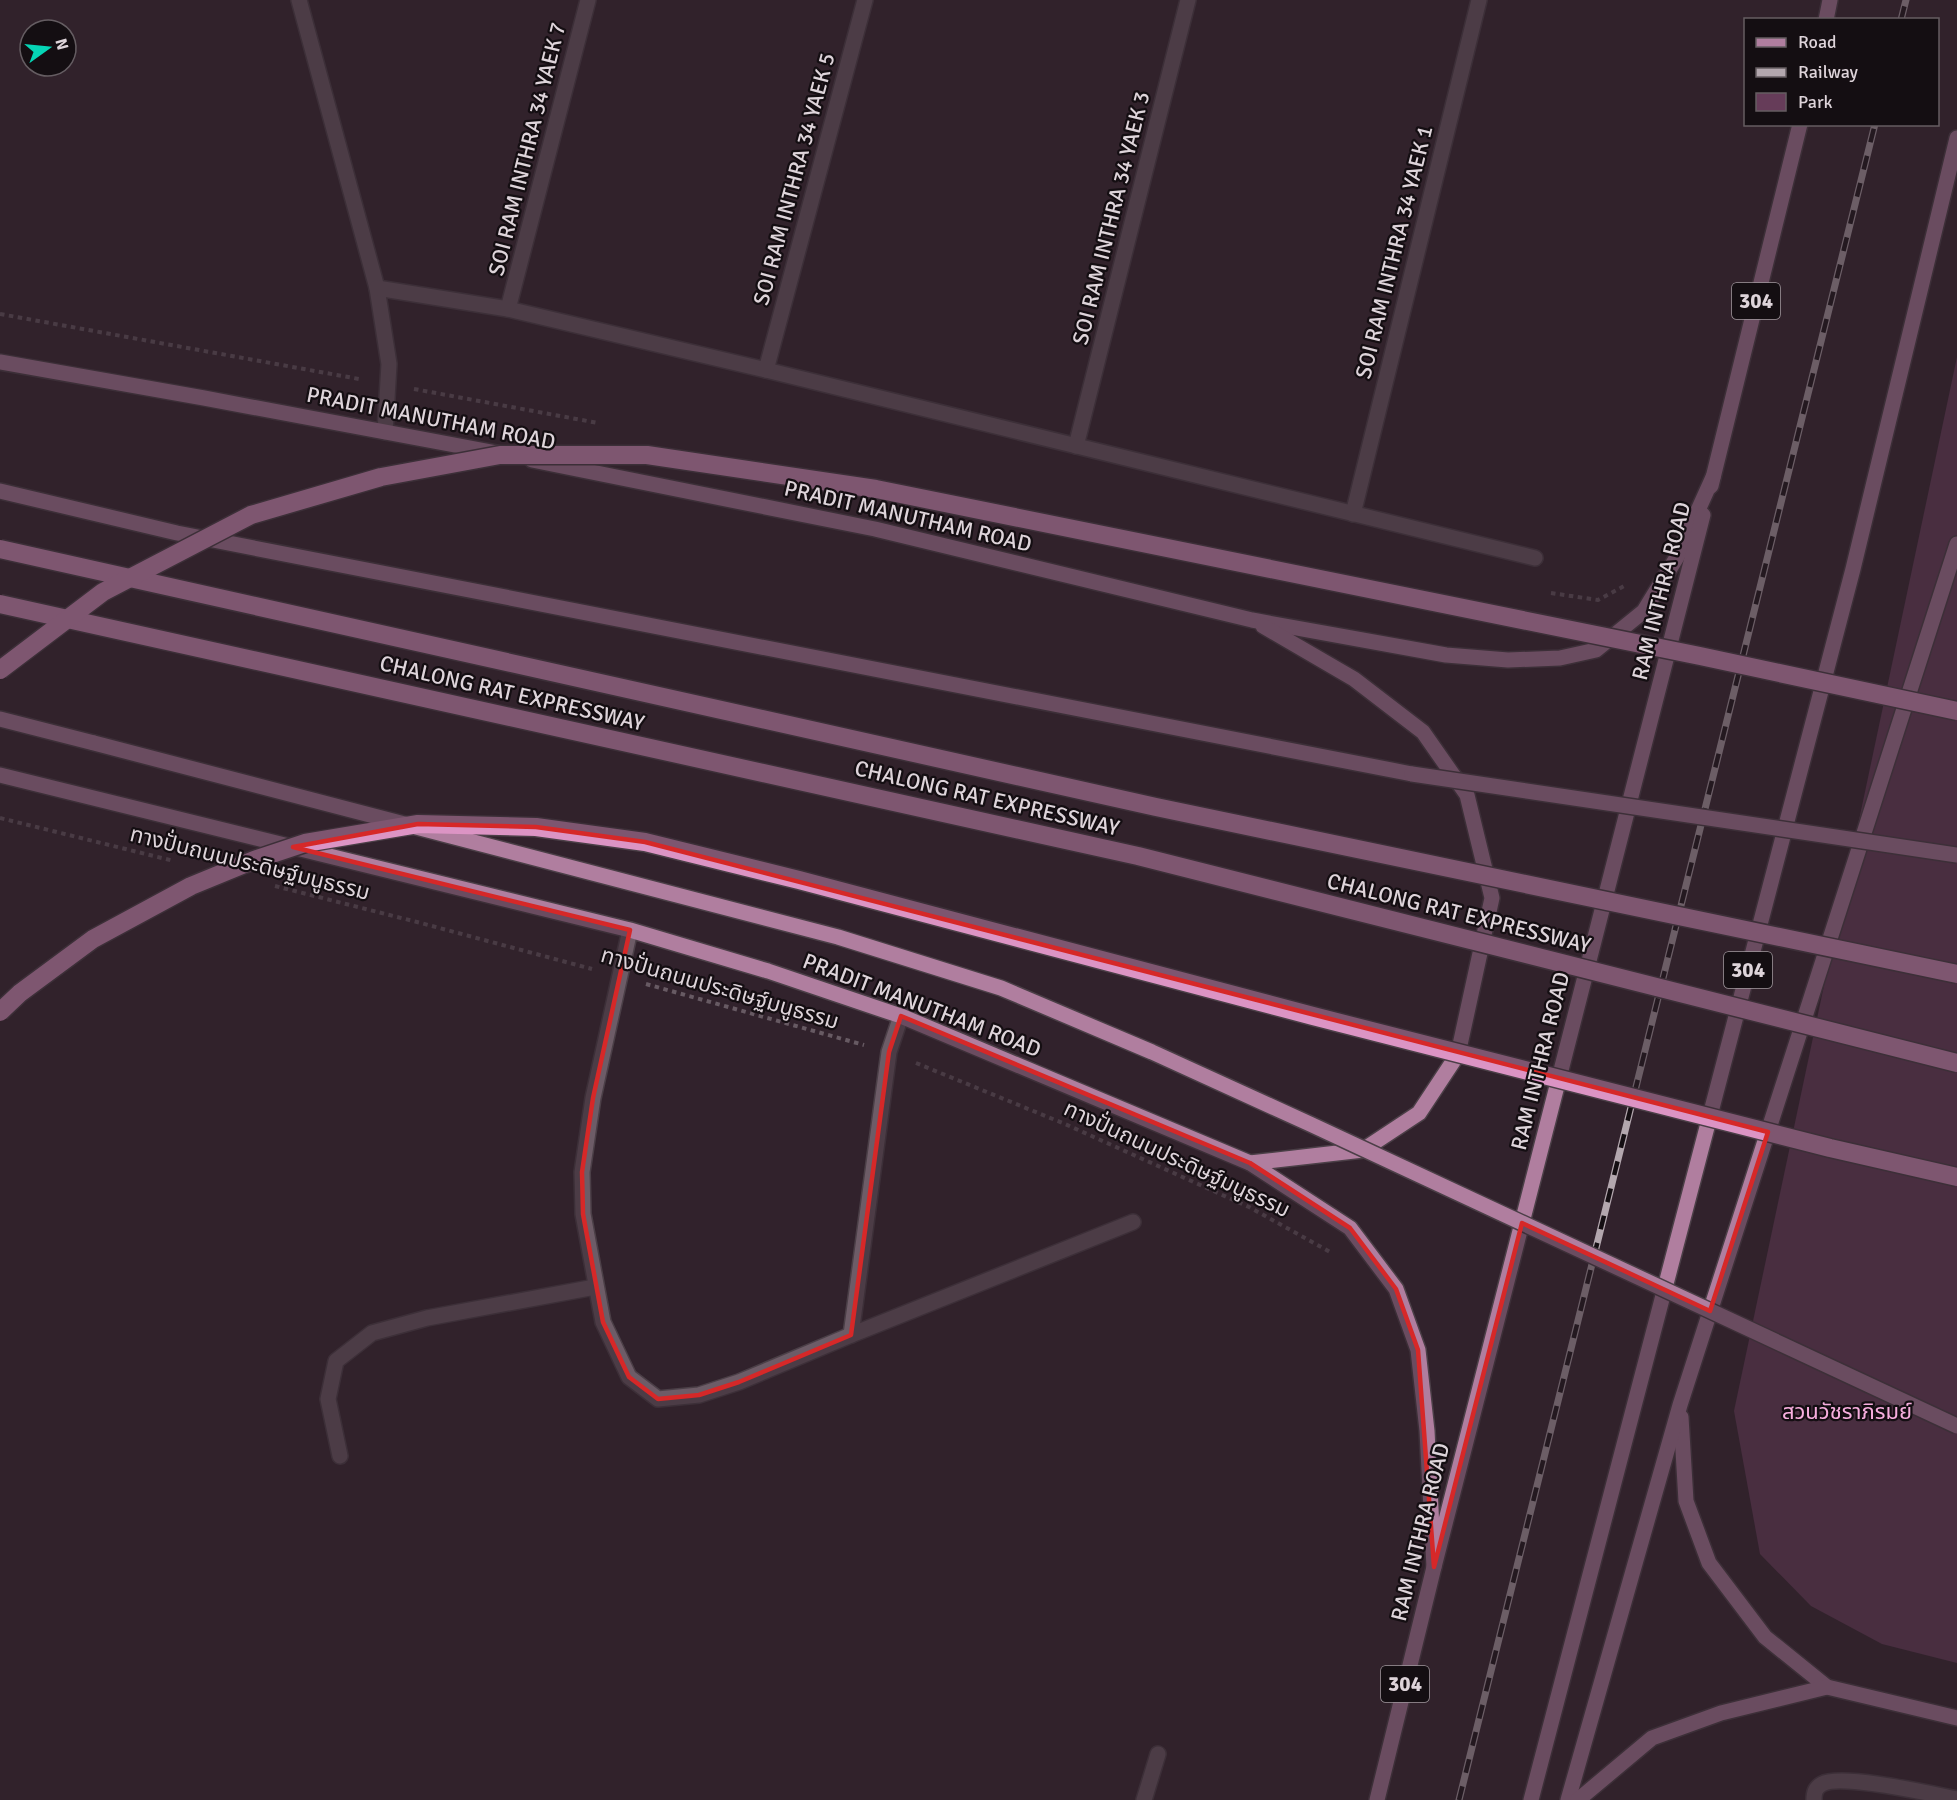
<svg xmlns="http://www.w3.org/2000/svg" width="1957" height="1800" viewBox="0 0 1957 1800" font-family="Signika,'Noto Sans Thai',sans-serif">
  <style>
    .green { fill: #663c59 }
    .lines { fill: none; stroke-linecap: round; stroke-linejoin: round }
    .minor-casing { stroke: #4b3f47; stroke-width: 18 }
    .major-casing { stroke: #4b3f47; stroke-width: 18 }
    .path { stroke: #675a63; stroke-width: 4; stroke-dasharray: 4.5 4.5; stroke-linecap: butt }
    .minor { stroke: #6d5c67; stroke-width: 15 }
    .major { stroke: #b07e9f; stroke-width: 15 }
    .rail-casing { stroke: #b3a7ae; stroke-width: 7 }
    .rail { stroke: #140e12; stroke-width: 4.5; stroke-dasharray: 14; stroke-linecap: butt }
    .major-bridge-casing { stroke: #4b3f47; stroke-width: 18; stroke-linecap: butt }
    .highway-bridge-casing { stroke: #4b3f47; stroke-width: 21; stroke-linecap: butt }
    .major-bridge { stroke: #b07e9f; stroke-width: 15 }
    .highway-bridge { stroke: #dc94c4; stroke-width: 18 }
    .marked { fill: none; stroke: #d62828; stroke-width: 4.5; stroke-linejoin: round }
    .labels { text-anchor: middle; dominant-baseline: central; stroke-width: 4.5; stroke-linejoin: round; paint-order: stroke }
    .shield { fill: #140e12; stroke: #a1999e; stroke-width: 1.5 }
    .shield-label { font-size: 21px; font-weight: bold; fill: #ded4da }
    .street-label { font-size: 22px; fill: #ded4da; stroke: #140e12 }
    .park-label { font-size: 22px; fill: #f7aede; stroke: #140e12 }
  </style>
  <rect width="100%" height="100%" fill="#31222c"/>
  <polygon class="green" points="1957,357 1957,1663 1882,1644 1811,1606 1760,1554 1734,1411"/>
  <g class="lines">
    <g class="minor-casing">
      <g id="minor">
        <polyline points="299,0 377,288 389,364 385,432"/>
        <polyline points="377,288 508,309 766,370 1535,558"/>
        <polyline points="508,309 588,0"/>
        <polyline points="766,370 865,0"/>
        <polyline points="1076,446 1188,0"/>
        <polyline points="1353,514 1479,0"/>
        <polyline points="630,930 593,1098 582,1172 583,1214 603,1322 629,1377 658,1399 699,1395 739,1382 851,1335 1133,1222"/>
        <polyline points="851,1335 889,1052 901,1016"/>
        <polyline points="340,1456 328,1399 336,1361 372,1333 427,1318 595,1287"/>
        <polyline points="1144,1800 1158,1754"/>
        <path d="M1814 1800C1814 1793 1815 1788 1822 1784 1841 1773 1932 1794 1957 1799"/>
      </g>
    </g>
    <g class="major-casing">
      <g id="major">
        <polyline points="1826,20 1830,0"/>
        <polyline points="0,362 204,398 497,453"/>
        <polyline points="532,460 875,529 1252,620 1446,655 1508,660 1560,658 1596,650 1644,611 1677,557 1713,477"/>
        <polyline points="1711,486 1800,124"/>
        <polyline points="0,491 177,533 1412,774"/>
        <polyline points="0,719 94,743"/>
        <polyline points="0,775 630,930 768,971 901,1016 1250,1163 1350,1228 1396,1289 1418,1350 1427,1431 1434,1567"/>
        <polyline points="1250,1163 1363,1150 1419,1113 1458,1054 1492,898 1467,795 1423,732 1354,679 1263,626"/>
        <polyline points="1681,1417 1686,1501 1709,1563 1765,1637 1827,1687 1957,1718"/>
        <polyline points="1377,1800 1434,1567 1703,515"/>
        <polyline points="1531,1800 1853,569 1957,138"/>
        <polyline points="1568,1800 1680,1405 1957,544"/>
        <polyline points="1578,1800 1652,1738 1721,1713 1827,1687"/>
      </g>
    </g>
    <g class="path">
      <polyline points="0,314 359,379"/>
      <polyline points="414,389 598,423"/>
      <polyline points="1551,593 1598,600 1626,585"/>
      <polyline points="0,818 174,861"/>
      <polyline points="275,886 417,922 592,969"/>
      <polyline points="646,984 864,1045"/>
      <polyline points="916,1063 1065,1124 1249,1207 1332,1253"/>
    </g>
    <use href="#minor" class="minor"/>
    <use href="#major" class="major"/>
    <g class="rail-casing">
      <g id="rail">
        <polyline points="1901,20 1906,0"/>
        <polyline points="1459,1800 1875,124"/>
      </g>
    </g>
    <use href="#rail" class="rail"/>
    <g class="major-bridge-casing">
      <g id="major-bridge">
        <polyline points="94,743 838,937 1001,988 1152,1052 1310,1124 1957,1426"/>
        <polyline points="1412,774 1957,855"/>
      </g>
    </g>
    <g class="highway-bridge-casing">
      <g id="highway-bridge">
        <polyline points="0,549 1156,807 1957,974"/>
        <polyline points="0,604 1138,856 1957,1063"/>
        <polyline points="0,670 103,592 251,515 381,477 500,455 647,455 876,489 1700,656 1957,711"/>
        <polyline points="0,1012 20,993 93,939 191,886 254,860 305,843 418,824 536,827 645,842 799,880 1313,1016 1830,1148 1957,1177"/>
      </g>
    </g>
    <use href="#major-bridge" class="major-bridge"/>
    <use href="#highway-bridge" class="highway-bridge"/>
  </g>
  <path d="M0 0H1957V1800H0ZM418 824 536 827 645 842 1768 1132 1710 1311 1522 1223 1434 1567 1418 1350 1396 1289 1350 1228 1250 1163 901 1016 889 1052 851 1335 739 1382 699 1395 658 1399 629 1377 603 1322 583 1214 582 1172 593 1098 630 930 293 847Z" fill="#31222c" fill-opacity=".55" fill-rule="evenodd"/>
  <path class="marked" d="M418 824 536 827 645 842 1768 1132 1710 1311 1522 1223 1434 1567 1418 1350 1396 1289 1350 1228 1250 1163 901 1016 889 1052 851 1335 739 1382 699 1395 658 1399 629 1377 603 1322 583 1214 582 1172 593 1098 630 930 293 847Z"/>
  <g class="labels">
    <g class="shield">
      <rect x="1732" y="283" width="48" height="36" rx="4.5"/>
      <rect x="1724" y="952" width="48" height="36" rx="4.5"/>
      <rect x="1381" y="1666" width="48" height="36" rx="4.5"/>
    </g>
    <g class="shield-label">
      <text x="1756" y="301">304</text>
      <text x="1748" y="970">304</text>
      <text x="1405" y="1684">304</text>
    </g>
    <g class="street-label">
      <text transform="translate(527 149) rotate(-76)">SOI RAM INTHRA 34 YAEK 7</text>
      <text transform="translate(794 179) rotate(-75)">SOI RAM INTHRA 34 YAEK 5</text>
      <text transform="translate(1111 218) rotate(-76)">SOI RAM INTHRA 34 YAEK 3</text>
      <text transform="translate(1394 252) rotate(-76)">SOI RAM INTHRA 34 YAEK 1</text>
      <text transform="translate(431 418) rotate(11)">PRADIT MANUTHAM ROAD</text>
      <text transform="translate(908 516) rotate(13)">PRADIT MANUTHAM ROAD</text>
      <text transform="translate(1661 591) rotate(-76)">RAM INTHRA ROAD</text>
      <text transform="translate(512 693) rotate(13)">CHALONG RAT EXPRESSWAY</text>
      <text transform="translate(987 798) rotate(13)">CHALONG RAT EXPRESSWAY</text>
      <text transform="translate(250 863) rotate(14)">ทางปั่นถนนประดิษฐ์มนูธรรม</text>
      <text transform="translate(1459 913) rotate(14)">CHALONG RAT EXPRESSWAY</text>
      <text transform="translate(720 988) rotate(16)">ทางปั่นถนนประดิษฐ์มนูธรรม</text>
      <text transform="translate(922 1005) rotate(21)">PRADIT MANUTHAM ROAD</text>
      <text transform="translate(1540 1061) rotate(-76)">RAM INTHRA ROAD</text>
      <text transform="translate(1177 1159) rotate(25)">ทางปั่นถนนประดิษฐ์มนูธรรม</text>
      <text transform="translate(1420 1532) rotate(-76)">RAM INTHRA ROAD</text>
    </g>
    <g class="park-label">
      <text x="1847" y="1411">สวนวัชราภิรมย์</text>
    </g>
  </g>
  <rect x="1744" y="18" width="195" height="108" fill="#140e12" stroke="#655d62" stroke-width="1.5"/>
  <rect x="1756" y="38" width="30" height="9" fill="#b07e9f" stroke="#655d62" stroke-width="1.5"/>
  <text x="1798" y="48" font-size="18" fill="#ded4da">Road</text>
  <rect x="1756" y="68" width="30" height="9" fill="#b3a7ae" stroke="#655d62" stroke-width="1.5"/>
  <text x="1798" y="78" font-size="18" fill="#ded4da">Railway</text>
  <rect x="1756" y="93" width="30" height="18" fill="#663c59" stroke="#655d62" stroke-width="1.5"/>
  <text x="1798" y="108" font-size="18" fill="#ded4da">Park</text>
  <g transform="translate(48 48) rotate(75)"><circle r="28" fill="#140e12" stroke="#655d62" stroke-width="1.5"/>
  <path d="M0-4.5L10 22L0 15L-10 22Z" fill="#06d5b6"/>
  <text y="-9" font-size="16" font-weight="bold" text-anchor="middle" fill="#ded4da">N</text>
  </g>
</svg>
